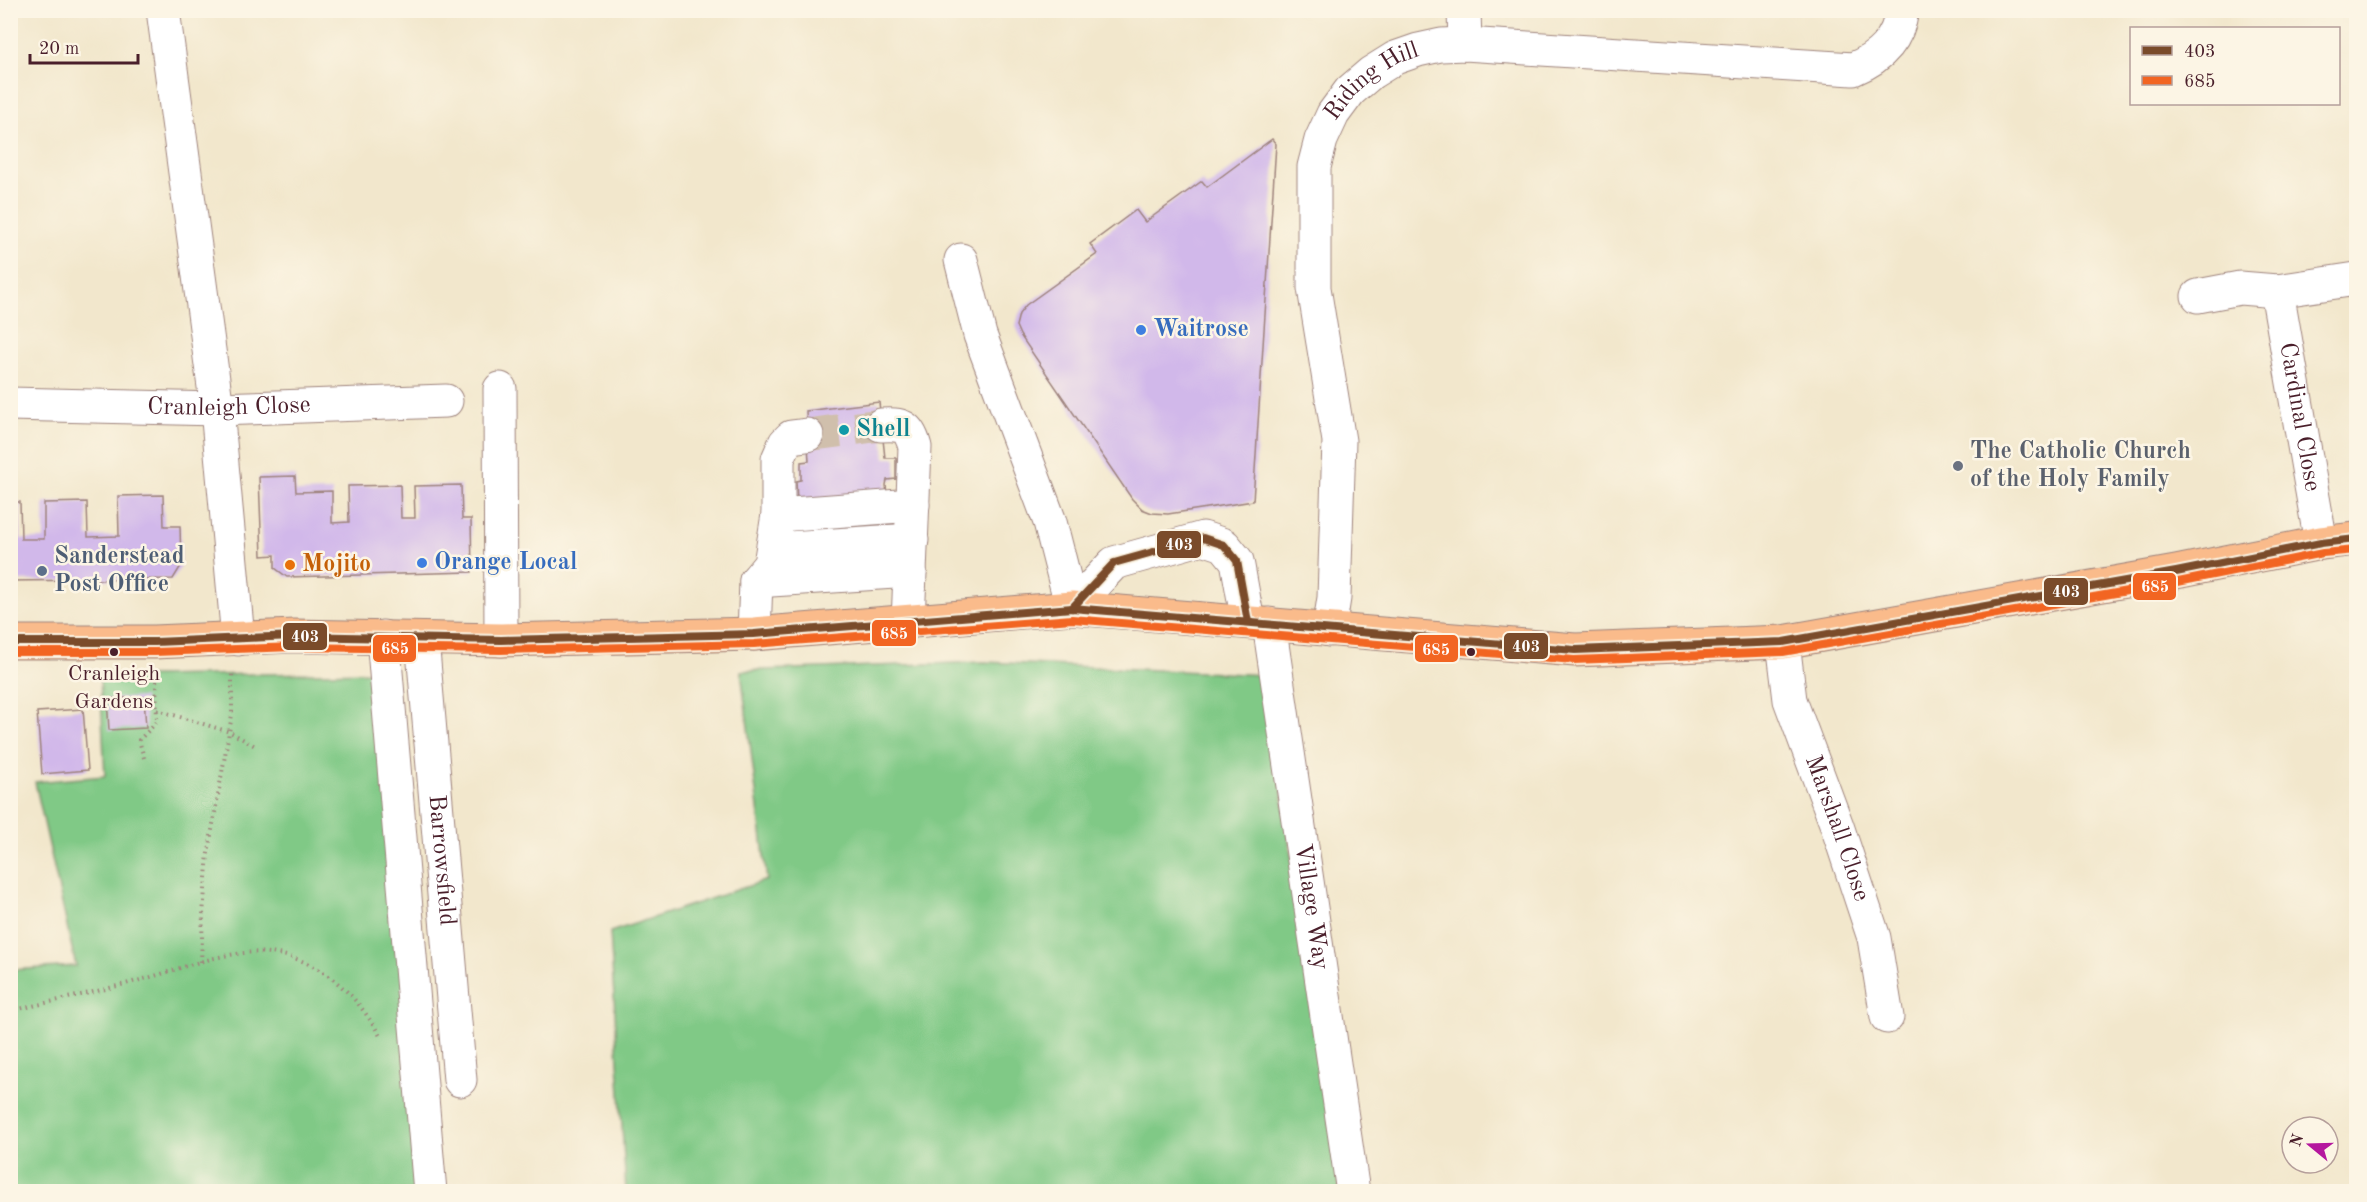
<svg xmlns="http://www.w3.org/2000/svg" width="2367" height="1202" viewBox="0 0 2367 1202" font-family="'Old Standard TT',serif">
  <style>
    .green { fill: #80c986; stroke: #657458; stroke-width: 1.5 }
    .building { fill: #d1b8ea }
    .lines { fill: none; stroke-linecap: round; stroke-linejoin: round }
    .minor-tunnel { stroke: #d0bfac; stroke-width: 33; stroke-dasharray: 33 16; stroke-linecap: butt }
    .minor-casing { stroke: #9e837c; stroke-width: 35 }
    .major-casing { stroke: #9e837c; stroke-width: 35 }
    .path { stroke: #9e837c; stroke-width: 4; stroke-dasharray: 1.5 4.5; stroke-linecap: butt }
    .minor { stroke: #fff; stroke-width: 33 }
    .major { stroke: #fabb8b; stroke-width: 33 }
    .bus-1-casing { stroke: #fcf5e5; stroke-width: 12 }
    .bus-2-casing { stroke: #fcf5e5; stroke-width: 12 }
    .bus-1 { stroke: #7a4b2a; stroke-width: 8 }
    .bus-2 { stroke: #f26522; stroke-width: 8 }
    .shop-dot { fill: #3f7fe0; stroke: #fcf5e5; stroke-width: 2 }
    .culture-dot { fill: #0f9aa8; stroke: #fcf5e5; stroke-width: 2 }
    .worship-dot { fill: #6b7280; stroke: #fcf5e5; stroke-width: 2 }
    .food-dot { fill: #e8710a; stroke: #fcf5e5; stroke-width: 2 }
    .service-dot { fill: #5c6f8a; stroke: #fcf5e5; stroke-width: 2 }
    .bus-dot { fill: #4a1f2b; stroke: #fcf5e5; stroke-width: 2 }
    .labels { text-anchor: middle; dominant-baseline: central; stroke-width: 5; stroke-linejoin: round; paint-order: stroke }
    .bus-label { font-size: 22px; fill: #4a1f2b; stroke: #fcf5e5 }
    .street-label { font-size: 24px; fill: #4a1f2b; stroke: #fcf5e5 }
    .shop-label { font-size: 24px; font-weight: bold; fill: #366cbe; stroke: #fcf5e5; text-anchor: start }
    .culture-label { font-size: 24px; font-weight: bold; fill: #0d838f; stroke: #fcf5e5; text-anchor: start }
    .worship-label { font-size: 24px; font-weight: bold; fill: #5b616d; stroke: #fcf5e5; text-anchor: start }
    .service-label { font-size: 24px; font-weight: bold; fill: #4e5e75; stroke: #fcf5e5; text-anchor: start }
    .food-label { font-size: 24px; font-weight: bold; fill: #c56008; stroke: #fcf5e5; text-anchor: start }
    .line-badge { stroke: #fcf5e5; stroke-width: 2 }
    .badge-label { font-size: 16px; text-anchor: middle; font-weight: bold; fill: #fff }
  </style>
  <rect width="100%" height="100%" fill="#fcf5e5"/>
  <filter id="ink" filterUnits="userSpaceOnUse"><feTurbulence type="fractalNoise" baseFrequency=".0167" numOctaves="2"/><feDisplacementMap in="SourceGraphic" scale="12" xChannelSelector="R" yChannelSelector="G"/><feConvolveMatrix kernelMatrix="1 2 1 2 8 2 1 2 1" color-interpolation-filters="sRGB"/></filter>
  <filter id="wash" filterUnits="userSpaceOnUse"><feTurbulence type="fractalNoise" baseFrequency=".008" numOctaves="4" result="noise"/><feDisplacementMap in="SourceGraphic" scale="24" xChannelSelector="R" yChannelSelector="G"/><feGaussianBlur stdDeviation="1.35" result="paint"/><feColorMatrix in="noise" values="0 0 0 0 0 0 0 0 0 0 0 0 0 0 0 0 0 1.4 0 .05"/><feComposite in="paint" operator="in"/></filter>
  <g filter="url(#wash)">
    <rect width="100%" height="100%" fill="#f2e7cc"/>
    <g class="green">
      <polygon points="984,662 1265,675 1340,1191 626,1191 610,932 767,880 741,671"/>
      <polygon points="374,672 441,1191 11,1192 11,970 76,966 35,782 105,776 100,677"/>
    </g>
    <g id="blocks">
      <g class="building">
        <polygon points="1272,139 1276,144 1253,501 1168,514 1152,513 1142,509 1132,499 1020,335 1016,326 1019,314 1026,305 1097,254 1090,244 1136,210 1145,222 1202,181 1207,187"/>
        <polygon points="879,402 885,458 896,458 896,479 887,480 886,485 894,572 801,576 796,481 801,480 801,462 809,461 806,411"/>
        <polygon points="295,476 296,492 332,491 332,523 349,522 348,486 400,485 401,518 415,518 414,486 461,485 462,519 471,519 472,572 287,577 275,568 275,555 262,556 259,477"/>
        <polygon points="163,495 164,526 180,526 181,566 173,579 10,581 10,502 20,502 21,539 44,539 44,503 87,502 88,537 119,536 118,496"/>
        <polygon points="144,697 146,728 109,730 107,699"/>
        <polygon points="83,709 88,770 42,774 37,712"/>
      </g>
    </g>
  </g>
  <g filter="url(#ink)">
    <use href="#blocks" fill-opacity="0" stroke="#9e837c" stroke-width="1.5"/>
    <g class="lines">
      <polyline class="minor-tunnel" points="807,435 881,425"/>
      <g class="minor-casing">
        <g id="minor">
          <polyline points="163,10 217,409 238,639"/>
          <polyline points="1464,10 1465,44"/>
          <polyline points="961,260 980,335 1050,522 1072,608"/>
          <path id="s1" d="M2277 291 2321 543"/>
          <polyline points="2198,296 2240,288 2277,291 2356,279"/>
          <polyline points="500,389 501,640"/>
          <path id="s2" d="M10 404 217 409 446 401"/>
          <path d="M881 425C902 424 909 425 915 447L908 623"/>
          <polyline points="778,515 913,505"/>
          <polyline points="773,549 912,540"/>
          <polyline points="756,581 910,571"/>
          <polyline points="1072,608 1114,563 1203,538 1224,545 1237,561 1248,622"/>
          <path id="s3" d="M1269 624 1353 1192"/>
          <path id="s4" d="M1329 630 1334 598 1339 441 1314 288V167L1321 140 1333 114 1350 91 1371 73 1395 58 1418 50 1441 45 1465 44 1853 69C1880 58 1898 41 1902 10"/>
          <polyline points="754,634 756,581 770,564 778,515 778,459 785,443 791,437 807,435"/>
          <polyline points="383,637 430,1192"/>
          <path id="s5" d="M422 639 460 1080"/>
          <path id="s6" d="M1783 642 1790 700 1837 826 1874 938 1887 1017"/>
        </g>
      </g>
      <g class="major-casing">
        <polyline id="major" points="10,642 155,642 294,636 501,640 754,634 1072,608 1575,650 1783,642 2176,572 2321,543 2356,539"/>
      </g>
      <g class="path">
        <polyline points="157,710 230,732 255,746"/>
        <polyline points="144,758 139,740 157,722 156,678"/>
        <polyline points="201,962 203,914 208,853 232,715 232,672"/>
        <path d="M10 1011C55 1001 100 991 144 979 174 971 205 958 236 954 301 944 349 981 380 1036"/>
      </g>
      <use href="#minor" class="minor"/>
      <use href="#major" class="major"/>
      <g class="bus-1-casing">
        <g id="bus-1">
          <polyline points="1072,608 1114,563 1203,538 1224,545 1237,561 1248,622"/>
          <polyline points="10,642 155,642 294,636 501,640 754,634 1072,608 1575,650 1783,642 2176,572 2321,543 2356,539"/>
        </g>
      </g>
      <g class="bus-2-casing">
        <polyline id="bus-2" points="10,652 155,652 294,647 501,650 754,644 1072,619 1574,660 1783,652 2178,582 2323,553 2356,550"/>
      </g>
      <use href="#bus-1" class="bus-1"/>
      <use href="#bus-2" class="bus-2"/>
    </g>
  </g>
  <g class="shop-dot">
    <circle cx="1141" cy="330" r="6"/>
    <circle cx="422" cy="563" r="6"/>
  </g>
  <circle class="culture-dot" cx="844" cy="430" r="6"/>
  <circle class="worship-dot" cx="1958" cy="466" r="6"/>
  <circle class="food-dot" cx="290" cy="565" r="6"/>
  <circle class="service-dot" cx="42" cy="571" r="6"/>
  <g class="bus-dot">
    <circle cx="114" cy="652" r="5"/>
    <circle cx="1471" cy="652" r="5"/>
  </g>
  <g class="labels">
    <g class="bus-label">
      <text x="114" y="674">Cranleigh<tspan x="114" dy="28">Gardens</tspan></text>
    </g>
    <g class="street-label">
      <text stroke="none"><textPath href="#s4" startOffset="574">Riding Hill</textPath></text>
      <text stroke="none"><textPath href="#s2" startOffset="219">Cranleigh Close</textPath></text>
      <text stroke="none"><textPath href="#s1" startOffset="128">Cardinal Close</textPath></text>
      <text stroke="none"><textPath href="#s6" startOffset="195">Marshall Close</textPath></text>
      <text stroke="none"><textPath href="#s5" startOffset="222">Barrowsfield</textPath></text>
      <text stroke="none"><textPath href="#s3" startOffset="286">Village Way</textPath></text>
    </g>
    <g class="shop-label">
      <text x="1153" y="330">Waitrose</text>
      <text x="434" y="563">Orange Local</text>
    </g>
    <g class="culture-label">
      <text x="856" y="430">Shell</text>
    </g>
    <g class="worship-label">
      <text x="1970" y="452">The Catholic Church<tspan x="1970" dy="28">of the Holy Family</tspan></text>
    </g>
    <g class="service-label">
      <text x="54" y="557">Sanderstead<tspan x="54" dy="28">Post Office</tspan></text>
    </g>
    <g class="food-label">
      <text x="302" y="565">Mojito</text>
    </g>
  </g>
  <g class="line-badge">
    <rect x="1156" y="530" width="46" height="29" rx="6" fill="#7a4b2a"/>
    <rect x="2132" y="572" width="45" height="29" rx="6" fill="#f26522"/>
    <rect x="2043" y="577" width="46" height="29" rx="6" fill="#7a4b2a"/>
    <rect x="871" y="619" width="46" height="28" rx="6" fill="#f26522"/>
    <rect x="282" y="622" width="46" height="29" rx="6" fill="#7a4b2a"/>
    <rect x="1503" y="632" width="46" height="28" rx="6" fill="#7a4b2a"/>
    <rect x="372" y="634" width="45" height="29" rx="6" fill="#f26522"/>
    <rect x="1414" y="634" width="45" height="29" rx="6" fill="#f26522"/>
  </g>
  <g class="badge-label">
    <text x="1179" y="550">403</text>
    <text x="2155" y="592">685</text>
    <text x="2066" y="597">403</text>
    <text x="894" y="639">685</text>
    <text x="305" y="642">403</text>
    <text x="1526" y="652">403</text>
    <text x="395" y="654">685</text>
    <text x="1436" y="655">685</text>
  </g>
  <rect width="2367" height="1202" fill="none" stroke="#fcf5e5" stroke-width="36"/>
  <rect x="2130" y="27" width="210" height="78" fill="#fcf5e5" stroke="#b59f9b" stroke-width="1.5"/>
  <rect x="2142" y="46" width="30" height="9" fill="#7a4b2a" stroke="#b59f9b" stroke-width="1.5"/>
  <text x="2184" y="57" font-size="18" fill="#4a1f2b">403</text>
  <rect x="2142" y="76" width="30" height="9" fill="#f26522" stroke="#b59f9b" stroke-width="1.5"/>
  <text x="2184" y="87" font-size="18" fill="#4a1f2b">685</text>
  <g transform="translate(2310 1145) rotate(289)"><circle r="28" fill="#fcf5e5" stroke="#b59f9b" stroke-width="1.5"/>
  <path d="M0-4.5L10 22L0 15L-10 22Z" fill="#b5179e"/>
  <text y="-9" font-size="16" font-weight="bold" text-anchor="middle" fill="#4a1f2b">N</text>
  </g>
  <path d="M30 54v9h108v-9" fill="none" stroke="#4a1f2b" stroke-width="3"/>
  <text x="39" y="54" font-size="18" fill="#4a1f2b" stroke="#fcf5e5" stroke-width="4.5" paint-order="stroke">20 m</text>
</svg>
